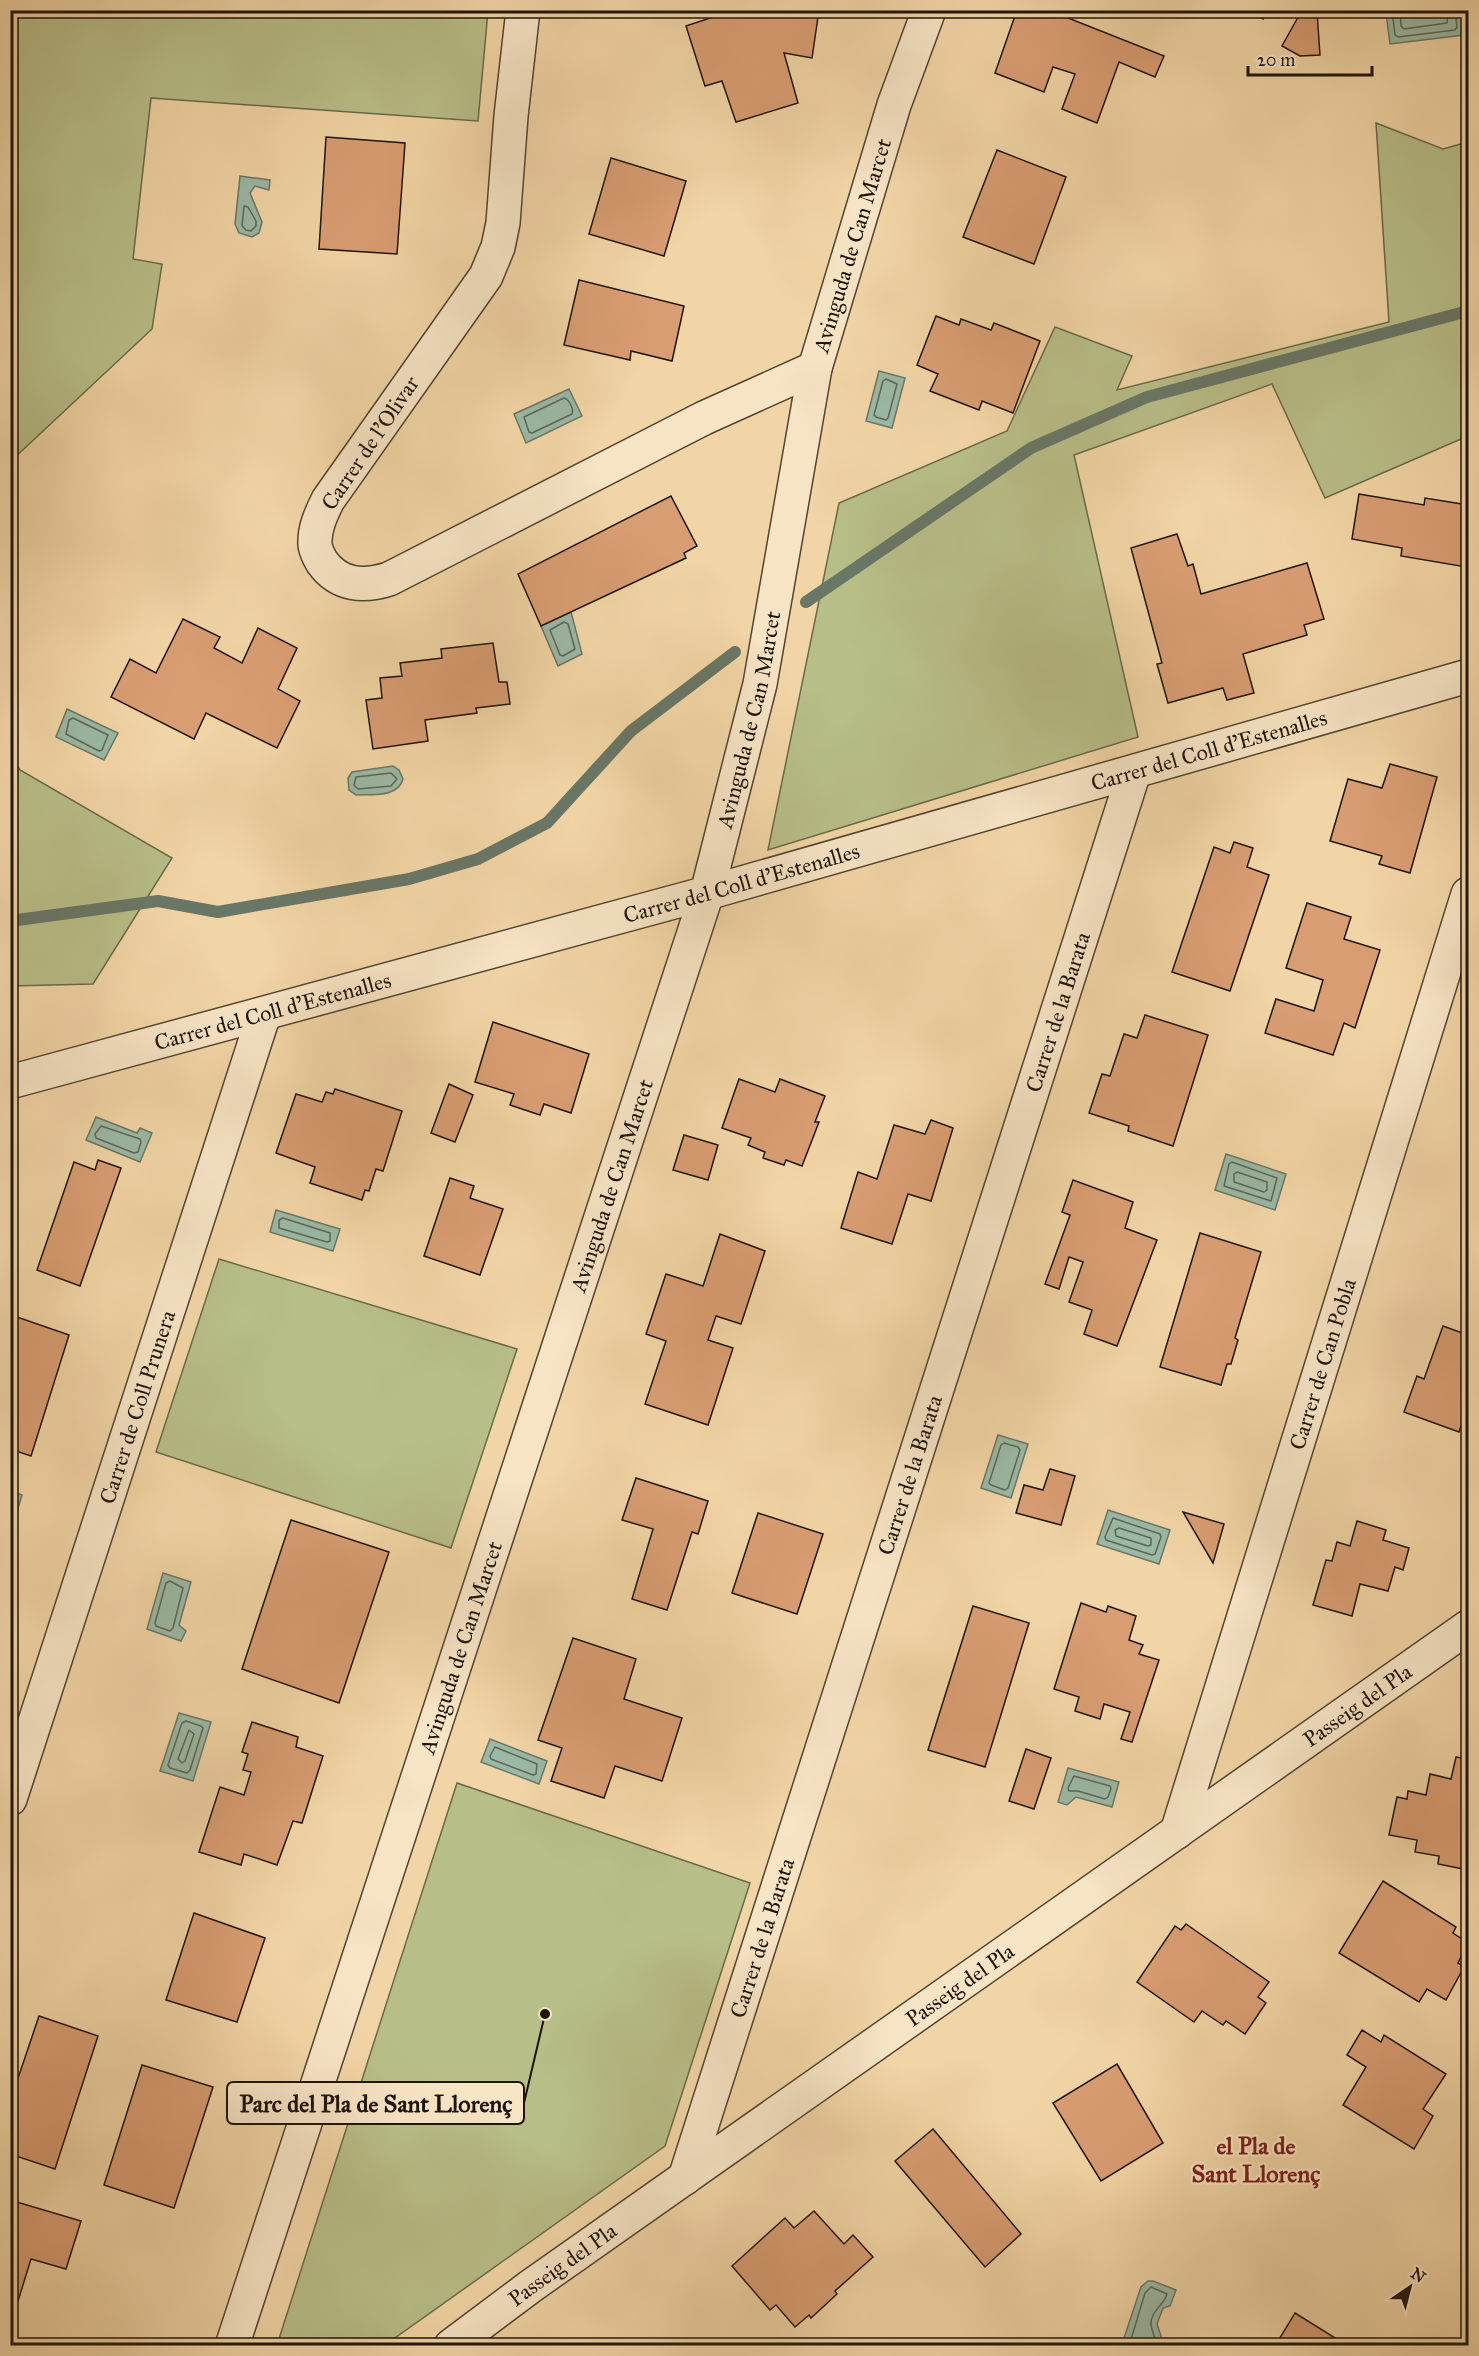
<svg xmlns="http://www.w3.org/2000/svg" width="1479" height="2356" viewBox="0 0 1479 2356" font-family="'IM FELL Great Primer',serif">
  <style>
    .green { fill: #b8be88; stroke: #6a694a; stroke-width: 1.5 }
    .water { fill: #9bb9a5; stroke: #697767; stroke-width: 1.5 }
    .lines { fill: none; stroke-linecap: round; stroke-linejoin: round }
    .shore { stroke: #5c6658; stroke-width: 1.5 }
    .stream { stroke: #697767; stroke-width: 12 }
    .building { fill: #d99d73; stroke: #1d140b; stroke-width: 1.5 }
    .street-casing { stroke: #524432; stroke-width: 36 }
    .street { stroke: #f7e4c5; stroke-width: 33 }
    .labels { text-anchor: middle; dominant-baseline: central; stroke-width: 4.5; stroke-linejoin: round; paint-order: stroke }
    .street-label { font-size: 22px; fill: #1d140b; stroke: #f7e4c5 }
    .neighbourhood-label { font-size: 24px; font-weight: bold; fill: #7a1f14; stroke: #f7e4c5 }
    .leader { fill: none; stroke: #1d140b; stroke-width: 2 }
    .callout-dot { fill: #1d140b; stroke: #f7e4c5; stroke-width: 2 }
    .callout { fill: #f7e4c5; stroke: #1d140b; stroke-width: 2 }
    .callout-label { font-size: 24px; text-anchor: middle; font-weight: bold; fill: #1d140b }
  </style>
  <rect width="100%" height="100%" fill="#f2d5a6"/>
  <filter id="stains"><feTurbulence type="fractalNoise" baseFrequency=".00333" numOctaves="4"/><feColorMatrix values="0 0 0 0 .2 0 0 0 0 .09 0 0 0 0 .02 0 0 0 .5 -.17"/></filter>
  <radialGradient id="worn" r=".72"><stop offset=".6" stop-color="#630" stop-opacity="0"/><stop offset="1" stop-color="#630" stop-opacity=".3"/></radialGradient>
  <g class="green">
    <polygon points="11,10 488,11 478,121 151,98 133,259 162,264 152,329 11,461"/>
    <polygon points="1376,123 1443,149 1468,142 1468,436 1325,498 1272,384 1074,455 1138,737 768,850 839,503 1007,431 1055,327 1132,356 1117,390 1389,322"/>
    <polygon points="11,757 20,770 172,858 93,984 11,986"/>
    <polygon points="219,1259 517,1349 451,1548 156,1452"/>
    <polygon points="457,1783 750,1883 665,2146 385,2345 277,2345"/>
  </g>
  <g class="water">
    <polygon points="1408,10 1461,11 1464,35 1390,44 1386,13"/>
    <polygon points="240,176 270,180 269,190 255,186 250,193 262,222 259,233 252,237 239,233 235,224"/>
    <polygon points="879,371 905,378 892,428 866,421"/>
    <polygon points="569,389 582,416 526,443 514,414"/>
    <polygon points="571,612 582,654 558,666 541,626"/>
    <polygon points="67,709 118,733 104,760 56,737"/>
    <path d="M393 766 399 770 403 779C398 798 372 794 356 795L349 790 348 778 352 772Z"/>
    <polygon points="96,1117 137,1133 140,1128 152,1133 140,1162 86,1140"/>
    <polygon points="1226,1154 1286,1174 1275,1210 1215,1190"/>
    <polygon points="276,1210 340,1229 333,1251 270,1232"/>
    <polygon points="998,1435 1028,1444 1011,1498 981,1488"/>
    <polygon points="11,1491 22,1495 14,1522 11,1521"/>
    <polygon points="1108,1510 1170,1530 1159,1564 1097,1544"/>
    <polygon points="163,1573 191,1582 179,1625 186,1631 181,1641 147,1629"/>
    <polygon points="179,1713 211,1722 193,1781 160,1771"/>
    <polygon points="490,1739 547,1761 539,1784 481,1762"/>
    <polygon points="1068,1768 1119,1782 1112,1807 1076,1797 1067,1805 1058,1802"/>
    <polygon points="1148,2281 1153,2281 1176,2290 1170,2306 1163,2308 1157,2324 1162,2339 1162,2345 1124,2345 1124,2338 1141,2287"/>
  </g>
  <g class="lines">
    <g class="shore">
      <polyline points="1392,10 1395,35 1398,37 1455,30 1457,27 1455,10"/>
      <polyline points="1400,10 1401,26 1404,29 1447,23 1448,10"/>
      <polygon points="244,206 248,207 256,221 256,226 251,231 246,230 242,226"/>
      <polygon points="886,379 897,384 888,418 886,420 876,417 874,415 883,381"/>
      <path d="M564 398C569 399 574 409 572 414L532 433 529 432 524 417Z"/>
      <polygon points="564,622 568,624 575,649 563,656 560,655 550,630"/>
      <polygon points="73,718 108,735 102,750 99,751 66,734 69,720"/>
      <polygon points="391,773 397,779 391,786 358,789 354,785 356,777"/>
      <polygon points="101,1126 140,1139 141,1142 138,1152 134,1153 96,1138 95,1134"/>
      <polygon points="1232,1162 1277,1178 1271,1201 1224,1186 1229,1164"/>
      <polygon points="1237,1172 1267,1182 1267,1190 1264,1192 1234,1182 1234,1174"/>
      <polygon points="283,1218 330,1233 330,1241 327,1242 279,1228 279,1220"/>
      <polygon points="1004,1443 1018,1447 1020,1450 1008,1488 1005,1490 991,1485 989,1483 1001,1445"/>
      <polygon points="1113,1518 1160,1534 1161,1537 1155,1554 1152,1555 1106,1540 1105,1537"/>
      <polygon points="1119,1528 1151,1538 1151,1545 1148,1546 1116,1536 1115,1530"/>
      <polygon points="170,1581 183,1588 173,1628 170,1631 156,1626 155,1623 166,1583"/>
      <polygon points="186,1721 201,1726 203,1728 190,1770 187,1773 170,1768 168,1765 182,1723"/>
      <polygon points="189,1730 194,1734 185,1761 182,1763 178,1759"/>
      <polygon points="495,1747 537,1764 536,1774 533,1775 491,1759 490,1756"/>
      <polygon points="1074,1776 1110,1786 1111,1789 1108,1797 1105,1799 1078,1791 1069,1791 1068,1788"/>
      <path d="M1129 2346 1145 2293 1151 2287 1167 2294C1165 2304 1150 2311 1151 2325 1152 2332 1156 2338 1156 2346"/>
    </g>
    <g class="stream">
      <polyline points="806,602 1031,448 1147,397 1468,311"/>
      <polyline points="10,921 158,901 218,912 409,879 478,859 547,823 631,731 735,652"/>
    </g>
  </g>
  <g class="building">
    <polygon points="734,10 819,10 812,58 784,53 798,103 736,122 722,81 705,86 686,26"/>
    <polygon points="1017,10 1048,10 1164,56 1155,77 1119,62 1097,123 1062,109 1075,74 1053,67 1044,92 995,73"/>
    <polygon points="1248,10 1267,10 1263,19"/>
    <polygon points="1302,10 1317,12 1320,55 1300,56 1282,46"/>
    <polygon points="326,137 405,143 397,254 319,249"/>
    <polygon points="997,150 1066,177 1034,264 963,237"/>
    <polygon points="611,158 686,181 664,256 589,234"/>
    <polygon points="579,280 684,306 672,361 631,351 630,360 564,345"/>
    <polygon points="936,316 959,325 961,319 991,330 994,323 1040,341 1013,413 982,401 979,410 930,391 938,374 917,365"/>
    <polygon points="1359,494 1424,505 1425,498 1468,505 1468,552 1466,567 1401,556 1402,548 1352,539"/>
    <polygon points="671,496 697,546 684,553 686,558 541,626 518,574"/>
    <polygon points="1177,534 1188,566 1193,564 1201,594 1307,563 1324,619 1304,625 1307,635 1243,654 1254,693 1227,700 1223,688 1168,703 1157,664 1162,663 1131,548"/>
    <polygon points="183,619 220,637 214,648 242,663 258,628 297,648 278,689 300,701 277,748 206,713 194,739 111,697 130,659 156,673"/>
    <polygon points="493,643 499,682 507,682 510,704 476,708 477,713 425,720 428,741 373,749 366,700 382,698 380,678 402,676 400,663 442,658 441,649"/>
    <polygon points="1390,764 1437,777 1410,873 1379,864 1382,856 1330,841 1348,779 1382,788"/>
    <polygon points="1234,842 1253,848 1247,867 1269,875 1230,991 1172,972 1214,847 1230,853"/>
    <polygon points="1307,903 1351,917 1344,939 1380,950 1355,1028 1344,1023 1333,1055 1265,1033 1276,999 1314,1011 1323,980 1286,968"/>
    <polygon points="1145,1015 1208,1035 1173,1146 1128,1131 1129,1126 1089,1113 1102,1074 1110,1076 1124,1034 1137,1038"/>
    <polygon points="493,1022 589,1054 571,1113 544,1104 540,1115 510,1105 514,1094 475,1082"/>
    <polygon points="739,1079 775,1092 780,1079 825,1096 815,1122 819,1122 802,1166 786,1160 784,1165 763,1158 765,1152 748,1145 751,1138 722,1128"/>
    <polygon points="449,1084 473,1095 455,1142 431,1133"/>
    <polygon points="335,1089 402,1111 383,1171 376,1169 369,1191 365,1190 362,1200 310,1183 315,1167 276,1153 296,1094 322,1102 326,1092 333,1094"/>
    <polygon points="931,1120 953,1128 931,1201 908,1194 892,1244 841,1228 858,1172 877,1179 894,1125 925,1134"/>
    <polygon points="684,1135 718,1145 708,1180 673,1170"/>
    <polygon points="98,1160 121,1168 80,1286 37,1270 74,1162 95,1170"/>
    <polygon points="450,1178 474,1186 470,1198 503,1209 480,1275 424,1256"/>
    <polygon points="1073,1180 1133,1202 1125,1228 1157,1240 1117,1346 1084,1334 1092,1310 1069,1302 1083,1262 1069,1257 1059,1289 1045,1284 1070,1215 1062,1212"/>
    <polygon points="1200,1233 1261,1252 1235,1338 1238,1340 1231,1364 1227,1364 1221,1385 1160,1367"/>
    <polygon points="720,1234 765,1251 741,1324 716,1316 708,1340 733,1348 708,1425 645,1404 666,1341 646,1334 666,1274 703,1286"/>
    <polygon points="17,1317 69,1335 31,1456 10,1449 10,1337"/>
    <polygon points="1443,1326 1468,1335 1468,1405 1459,1432 1404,1412 1417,1376 1424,1379"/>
    <polygon points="1050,1469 1075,1476 1061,1525 1016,1513 1024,1485 1043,1490"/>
    <polygon points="636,1478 708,1501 698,1534 692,1532 667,1610 632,1599 653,1529 622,1520"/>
    <polygon points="1183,1512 1224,1524 1213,1563"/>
    <polygon points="758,1513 823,1534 797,1614 732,1593"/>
    <polygon points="291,1520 389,1552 339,1703 242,1669"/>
    <polygon points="1357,1521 1386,1530 1383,1540 1409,1548 1403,1570 1395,1567 1388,1591 1360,1584 1352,1616 1313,1605 1326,1560 1332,1561 1337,1542 1350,1546"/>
    <polygon points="1081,1603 1106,1612 1108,1606 1136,1616 1129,1640 1143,1645 1139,1654 1159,1660 1132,1742 1121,1739 1130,1712 1104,1704 1100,1719 1075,1711 1079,1697 1054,1689"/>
    <polygon points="973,1606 1029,1623 985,1767 928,1750"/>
    <polygon points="573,1638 636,1659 624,1699 682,1718 662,1781 615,1766 604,1798 551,1781 562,1748 538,1740"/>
    <polygon points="252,1722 298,1737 296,1747 323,1756 302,1823 293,1821 277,1865 244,1854 241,1865 199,1852 220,1787 244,1795 251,1772 243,1770 248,1754 242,1752"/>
    <polygon points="1026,1749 1051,1758 1034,1809 1009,1801"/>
    <polygon points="1456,1757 1468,1759 1468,1870 1438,1864 1439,1856 1415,1852 1417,1840 1389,1835 1397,1797 1407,1799 1408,1791 1426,1795 1430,1774 1451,1779"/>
    <polygon points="1383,1881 1456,1927 1453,1933 1468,1943 1458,1963 1464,1967 1446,2000 1427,1989 1419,2002 1339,1953"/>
    <polygon points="194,1913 265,1938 237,2022 166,2000"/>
    <polygon points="1186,1924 1269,1982 1258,1997 1266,2003 1245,2034 1226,2021 1223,2025 1202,2011 1194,2022 1137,1982 1175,1926 1181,1930"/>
    <polygon points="39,2016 98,2036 55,2169 10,2154 10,2102"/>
    <polygon points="1362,2030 1381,2042 1384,2035 1446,2074 1423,2109 1433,2116 1414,2149 1343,2105 1366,2067 1347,2055"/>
    <polygon points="1117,2064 1163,2143 1101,2181 1053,2103"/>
    <polygon points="142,2065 213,2087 174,2208 104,2185"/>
    <polygon points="933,2129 1021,2234 985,2267 895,2161"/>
    <polygon points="10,2200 81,2221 66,2269 31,2259 18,2301 10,2299"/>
    <polygon points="814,2211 844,2244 853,2235 873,2257 835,2291 837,2294 811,2318 809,2315 795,2327 776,2305 770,2310 732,2266 785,2218 794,2228"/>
    <polygon points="1295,2313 1348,2346 1275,2346"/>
  </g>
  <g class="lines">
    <g class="street-casing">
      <g id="street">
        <path d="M523 10 511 116 503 223 498 247 486 276 328 500C321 514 314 529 315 545 316 551 319 557 322 562 339 586 364 587 389 579L704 418 815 368"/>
        <path id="s1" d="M10 1082 707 893 1468 676"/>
        <path id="s2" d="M10 1799 264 1014"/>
        <path id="s3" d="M1177 1832 1468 894"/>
        <path id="s4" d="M685 2178 1134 772"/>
        <path id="s5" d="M232 2346 707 893 760 684 815 368 894 105 929 10"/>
        <path id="s6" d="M451 2346 531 2286 1468 1627"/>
      </g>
    </g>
    <use href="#street" class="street"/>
  </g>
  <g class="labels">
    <g class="street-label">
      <text stroke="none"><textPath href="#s5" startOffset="2193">Avinguda de Can Marcet</textPath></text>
      <text transform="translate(370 443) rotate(-56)">Carrer de l'Olivar</text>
      <text stroke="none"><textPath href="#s5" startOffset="1707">Avinguda de Can Marcet</textPath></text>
      <text stroke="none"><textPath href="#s1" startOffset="1244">Carrer del Coll d'Estenalles</textPath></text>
      <text stroke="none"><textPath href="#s1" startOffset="758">Carrer del Coll d'Estenalles</textPath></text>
      <text stroke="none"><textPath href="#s1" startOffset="272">Carrer del Coll d'Estenalles</textPath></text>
      <text stroke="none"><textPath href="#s4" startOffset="1224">Carrer de la Barata</textPath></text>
      <text stroke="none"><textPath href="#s5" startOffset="1221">Avinguda de Can Marcet</textPath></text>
      <text stroke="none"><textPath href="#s3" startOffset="490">Carrer de Can Pobla</textPath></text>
      <text stroke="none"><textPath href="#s2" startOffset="412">Carrer de Coll Prunera</textPath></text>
      <text stroke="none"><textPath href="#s4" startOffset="738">Carrer de la Barata</textPath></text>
      <text stroke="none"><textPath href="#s5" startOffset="735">Avinguda de Can Marcet</textPath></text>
      <text stroke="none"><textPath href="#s6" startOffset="1110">Passeig del Pla</textPath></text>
      <text stroke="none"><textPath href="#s4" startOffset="252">Carrer de la Barata</textPath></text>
      <text stroke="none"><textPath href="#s6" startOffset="624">Passeig del Pla</textPath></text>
      <text stroke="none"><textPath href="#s6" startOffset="138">Passeig del Pla</textPath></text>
    </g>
    <g class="neighbourhood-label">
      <text x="1256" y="2146">el Pla de<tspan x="1256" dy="28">Sant Llorenç</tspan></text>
    </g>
  </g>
  <path class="leader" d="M545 2014L524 2103"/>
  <circle class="callout-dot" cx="545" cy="2014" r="6"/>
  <rect class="callout" x="227" y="2082" width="297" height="42" rx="6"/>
  <g class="callout-label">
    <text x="376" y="2112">Parc del Pla de Sant Llorenç</text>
  </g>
  <rect width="1479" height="2356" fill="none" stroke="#f2d5a6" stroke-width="36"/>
  <rect x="12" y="12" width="1455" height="2332" fill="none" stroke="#1d140b" stroke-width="3"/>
  <rect x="18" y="18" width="1443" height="2320" fill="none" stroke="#1d140b" stroke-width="1.5"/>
  <g transform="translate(1410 2287) rotate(35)" stroke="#f7e4c5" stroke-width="4.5" paint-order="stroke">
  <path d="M0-4.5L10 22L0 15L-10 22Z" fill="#1d140b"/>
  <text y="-9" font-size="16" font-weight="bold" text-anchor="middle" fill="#1d140b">N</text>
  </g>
  <path d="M1248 66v9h124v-9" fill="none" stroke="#1d140b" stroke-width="3"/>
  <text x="1257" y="66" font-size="18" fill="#1d140b" stroke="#f7e4c5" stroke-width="4.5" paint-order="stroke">20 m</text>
  <rect width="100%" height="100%" filter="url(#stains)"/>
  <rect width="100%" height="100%" fill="url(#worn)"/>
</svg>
